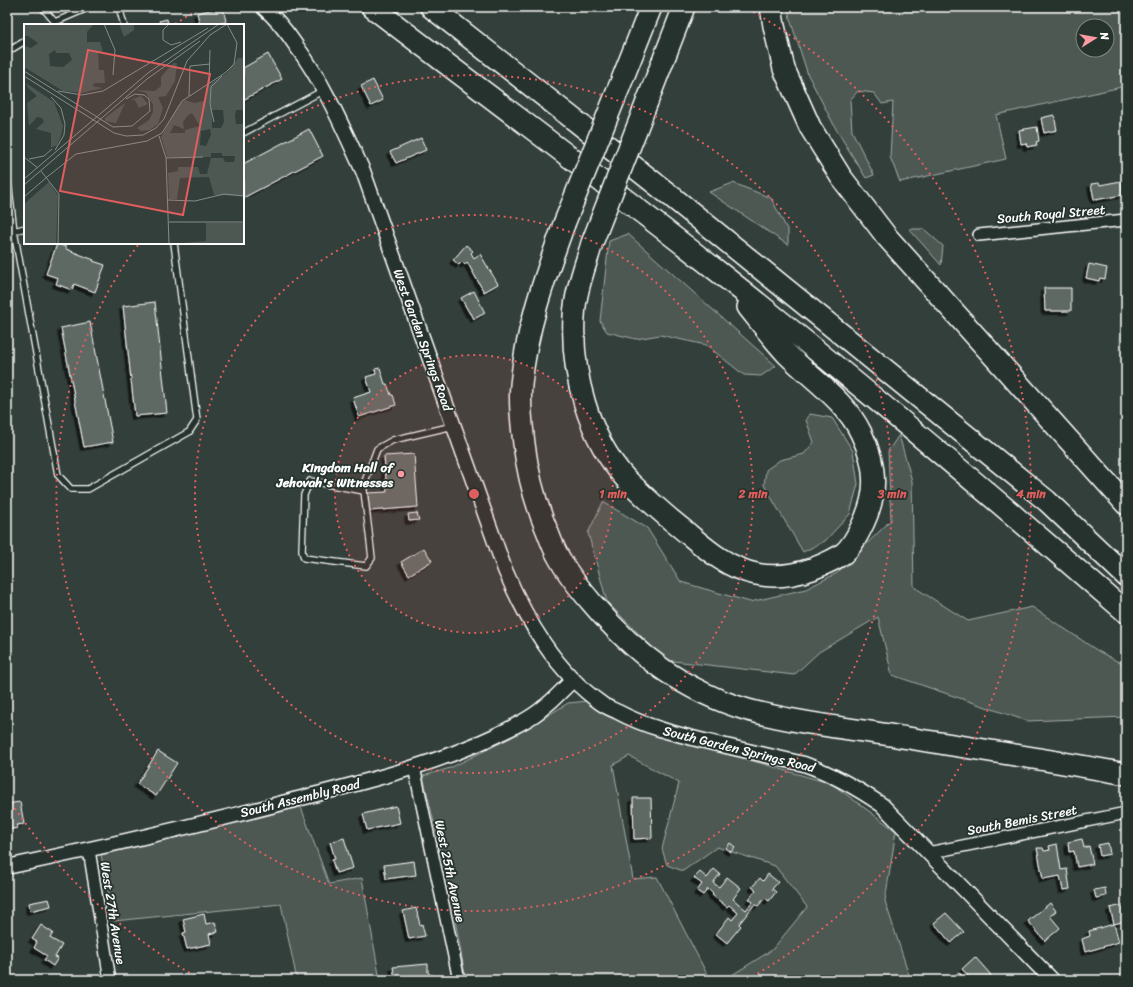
<svg xmlns="http://www.w3.org/2000/svg" width="1133" height="987" viewBox="0 0 1133 987" font-family="Sriracha,sans-serif">
  <style>
    .built { fill: #404c47 }
    .green { fill: #4d5853; stroke: #a6aca9; fill-rule: evenodd }
    .building { fill: #5f6964; stroke: #fff; filter: url(#shadow) }
    .lines { fill: none; stroke-linecap: round; stroke-linejoin: round }
    .service-casing { stroke: #fff; stroke-width: 8 }
    .minor-casing { stroke: #fff; stroke-width: 14 }
    .tertiary-casing { stroke: #fff; stroke-width: 17 }
    .motorway-casing { stroke: #fff; stroke-width: 24 }
    .service { stroke: #26332d; stroke-width: 5.5 }
    .minor { stroke: #26332d; stroke-width: 11 }
    .tertiary { stroke: #26332d; stroke-width: 14 }
    .motorway { stroke: #26332d; stroke-width: 21 }
    .motorway-bridge-casing { stroke: #fff; stroke-width: 24; stroke-linecap: butt }
    .motorway-bridge { stroke: #26332d; stroke-width: 21 }
    .ring { fill: none; stroke: #e05e5e; stroke-width: 2; stroke-dasharray: 2 4 }
    .poi-dot { fill: #ff9aa2; stroke: #26332d; stroke-width: 1.5 }
    .labels { text-anchor: middle; dominant-baseline: central; stroke-width: 3.5; stroke-linejoin: round; paint-order: stroke }
    .street-label { font-size: 13px; fill: #fff; stroke: #26332d }
    .poi-label { font-size: 13px; font-weight: bold; fill: #fff; stroke: #26332d; text-anchor: end }
    .inset-road { fill: none; stroke: #858c89; stroke-width: 1 }
    .view { fill: #e05e5e; fill-opacity: 0.15; stroke: #e05e5e; stroke-width: 2 }
    .inset-edge { fill: none; stroke: #fff; stroke-width: 2 }
    .centre { fill: #e05e5e; stroke: #26332d; stroke-width: 2 }
    .ring-label { font-size: 12px; text-anchor: middle; font-weight: bold; fill: #e05e5e; stroke: #26332d; stroke-width: 3.5; stroke-linejoin: round; paint-order: stroke }
  </style>
  <defs>
    <filter id="shadow"><feDropShadow dx="-3.5" dy="3.5" stdDeviation="0" flood-color="#0009"/></filter>
  </defs>
  <rect width="100%" height="100%" fill="#333f3a"/>
  <filter id="ink" filterUnits="userSpaceOnUse"><feTurbulence type="fractalNoise" baseFrequency=".025" numOctaves="2"/><feDisplacementMap in="SourceGraphic" scale="8" xChannelSelector="R" yChannelSelector="G"/><feConvolveMatrix kernelMatrix="1 2 1 2 8 2 1 2 1" color-interpolation-filters="sRGB"/></filter>
  <g filter="url(#ink)">
    <polygon class="built" points="1126,299 1126,379 1122,368 1118,343 1120,315"/>
    <g class="green">
      <path d="M788 7H1126V86L996 115 1006 159 900 182 890 157 893 102 882 104 874 93 858 91 850 100 852 131 874 175 866 178 836 129 808 75 790 19ZM1083 26H1107V50H1083Z"/>
      <polygon points="733,183 771,198 788,231 788,245 709,192"/>
      <polygon points="909,229 924,229 943,246 941,265"/>
      <polygon points="628,234 776,366 761,376 744,375 706,345 660,335 636,339 607,332 600,321 609,241"/>
      <polygon points="810,414 832,418 853,451 858,484 850,514 825,541 803,552 764,485 766,470 780,460 804,454 814,442 806,420"/>
      <polygon points="899,435 912,481 914,587 968,621 1032,607 1098,651 1126,666 1126,717 1027,721 892,675 878,617 819,652 794,675 665,660 607,602 588,533 603,502 647,528 681,582 750,602 806,589 837,573 891,520 888,451"/>
      <polygon points="588,701 698,745 832,784 896,831 885,901 910,978 917,980 724,980 772,950 807,907 775,866 717,847 683,871 667,865 662,849 679,783 629,756 613,765 633,879 657,877 710,980 466,980 448,882 423,776 450,768 516,735 568,703"/>
      <polygon points="301,807 329,884 362,878 380,980 297,980 281,904 114,921 101,855"/>
    </g>
    <g class="building">
      <polygon points="223,7 226,22 213,25 212,23 200,25 197,13"/>
      <polygon points="167,19 168,25 160,25 159,21"/>
      <polygon points="268,54 282,79 243,100 243,68"/>
      <polygon points="373,80 383,100 371,106 361,86"/>
      <polygon points="1054,115 1057,130 1044,133 1041,118"/>
      <polygon points="1037,127 1039,141 1036,142 1037,145 1027,147 1026,143 1021,144 1019,130"/>
      <polygon points="309,129 323,156 243,198 243,164"/>
      <polygon points="421,138 426,150 396,163 390,152"/>
      <polygon points="1121,181 1122,195 1095,200 1094,199 1091,184 1099,183 1100,185"/>
      <polygon points="57,244 66,247 66,249 94,260 93,261 105,265 95,292 74,284 72,290 56,284 58,278 46,274"/>
      <polygon points="466,245 473,251 471,253 474,258 480,254 498,284 484,292 467,262 465,265 462,262 459,265 453,260"/>
      <polygon points="1089,264 1107,268 1105,279 1100,278 1099,281 1086,278"/>
      <polygon points="1044,288 1071,288 1071,311 1045,311"/>
      <polygon points="474,291 485,313 474,319 471,313 470,314 461,298"/>
      <polygon points="155,302 167,413 135,416 123,306"/>
      <polygon points="90,322 113,442 84,447 61,328"/>
      <polygon points="380,368 385,384 387,384 391,395 393,395 396,405 359,417 353,398 371,392 366,377 376,374 375,369"/>
      <polygon points="414,454 418,507 369,511 368,493 387,492 384,456"/>
      <polygon points="417,513 419,520 409,521 408,514"/>
      <polygon points="424,548 432,561 409,575 401,562"/>
      <polygon points="158,751 177,763 156,796 137,784"/>
      <polygon points="633,798 651,798 652,838 634,839"/>
      <polygon points="20,802 24,824 17,825 18,828 7,830 7,804"/>
      <polygon points="396,806 400,823 367,830 363,814"/>
      <polygon points="344,838 353,868 336,873 332,860 335,859 330,842"/>
      <polygon points="1082,839 1084,848 1089,846 1093,864 1077,867 1074,851 1069,852 1068,842"/>
      <polygon points="730,843 735,847 731,852 726,848"/>
      <polygon points="1108,843 1110,854 1100,856 1098,845"/>
      <polygon points="1057,844 1061,870 1067,869 1070,889 1063,890 1060,876 1043,879 1037,848 1043,848 1044,851 1050,850 1049,846"/>
      <polygon points="414,861 416,875 386,879 384,865"/>
      <polygon points="714,869 720,874 713,883 719,887 727,877 741,888 733,899 746,910 753,902 749,899 756,890 752,887 760,878 763,881 768,874 778,882 772,889 776,892 769,901 765,898 758,906 755,904 739,924 741,926 727,943 716,934 729,917 732,920 738,913 729,905 727,907 712,895 713,894 708,889 703,895 697,891 702,884 694,878 700,872 707,878"/>
      <polygon points="1105,888 1106,896 1096,898 1094,890"/>
      <polygon points="49,899 51,906 30,911 29,903"/>
      <polygon points="1050,903 1056,911 1050,916 1060,928 1045,941 1028,921"/>
      <polygon points="1123,905 1126,921 1114,924 1110,908"/>
      <polygon points="416,908 420,925 422,924 425,936 409,939 403,911"/>
      <polygon points="946,913 964,932 951,943 934,923"/>
      <polygon points="204,914 206,924 215,922 218,932 209,934 211,944 187,949 183,933 186,932 183,919"/>
      <polygon points="1114,924 1119,942 1085,952 1082,939 1090,936 1089,931"/>
      <polygon points="41,925 53,933 50,938 62,945 55,957 58,958 53,966 44,960 47,956 34,948 37,942 32,939"/>
      <polygon points="975,957 991,975 986,980 972,980 962,969"/>
      <polygon points="428,964 428,972 430,975 434,975 434,980 392,980 393,978 395,978 393,967"/>
      <polygon points="959,972 965,980 953,980 952,978"/>
    </g>
    <g class="lines">
      <g class="service-casing">
        <g id="service">
          <polyline points="42,7 55,22 90,7"/>
          <polyline points="119,7 124,25"/>
          <polyline points="7,52 25,41"/>
          <polyline points="243,133 324,90"/>
          <polyline points="7,172 14,231"/>
          <polyline points="25,228 14,231 58,475 71,489 88,489 189,432 197,420 174,243"/>
          <polyline points="364,491 310,481 304,495 302,551 304,558 366,566 372,558 364,491 364,484 377,449 393,440 453,426"/>
        </g>
      </g>
      <g class="minor-casing">
        <g id="minor">
          <polyline points="979,235 1126,220"/>
          <polyline points="414,767 459,980"/>
          <polyline points="89,850 110,980"/>
          <polyline points="928,853 1126,813"/>
        </g>
      </g>
      <g class="tertiary-casing">
        <g id="tertiary">
          <path d="M263 7C276 18 287 32 297 47 325 85 343 128 363 171L505 570C527 621 555 671 602 704 606 707 612 709 618 712 648 728 680 735 713 743 743 750 774 757 804 764 833 774 857 788 882 805L1052 980"/>
          <path d="M7 867C102 847 196 826 290 801 360 783 432 766 497 735 513 727 531 719 544 707 555 699 563 689 573 680"/>
        </g>
      </g>
      <g class="motorway-casing">
        <g id="motorway">
          <path d="M372 7C487 95 603 181 716 270 856 380 991 495 1126 612"/>
          <polyline points="431,7 671,196 1047,501 1126,576"/>
          <polyline points="771,7 774,26 784,69 810,127 841,177 887,237 1126,504"/>
          <polyline points="618,90 651,7"/>
          <polyline points="647,102 684,7"/>
          <path d="M564 224C545 277 526 329 521 385 519 404 522 425 524 444 528 476 535 503 548 533 551 541 554 549 558 556 567 573 580 589 592 603 635 654 683 691 748 710 792 722 839 727 883 734 964 747 1045 759 1126 774"/>
          <path d="M592 243C585 267 575 292 574 317 571 373 588 437 626 479 632 485 638 490 644 496 656 507 668 518 681 528 703 546 726 568 756 574 774 578 794 575 812 569 822 565 835 560 844 553 851 547 856 538 860 530 878 496 878 468 861 433 846 401 812 379 787 354 773 339 761 323 748 307"/>
        </g>
      </g>
      <use href="#service" class="service"/>
      <use href="#minor" class="minor"/>
      <use href="#tertiary" class="tertiary"/>
      <use href="#motorway" class="motorway"/>
      <g class="motorway-bridge-casing">
        <g id="motorway-bridge">
          <polyline points="564,224 618,90"/>
          <polyline points="592,243 647,102"/>
        </g>
      </g>
      <use href="#motorway-bridge" class="motorway-bridge"/>
    </g>
  </g>
  <circle cx="474" cy="494" r="139" fill="#e05e5e" fill-opacity=".12"/>
  <g class="ring">
    <circle cx="474" cy="494" r="139"/>
    <circle cx="474" cy="494" r="279"/>
    <path d="M243 145A418 418 0 1 1 138 245"/>
    <path d="M200 979A557 557 0 0 1 10 801M175 24A557 557 0 0 1 200 9M748 9A557 557 0 0 1 748 979"/>
  </g>
  <circle class="poi-dot" cx="401" cy="474" r="4"/>
  <g class="labels">
    <g class="street-label">
      <text transform="translate(1051 214) rotate(-5)">South Royal Street</text>
      <text transform="translate(423 340) rotate(70)">West Garden Springs Road</text>
      <text transform="translate(739 749) rotate(14)">South Garden Springs Road</text>
      <text transform="translate(300 798) rotate(-14)">South Assembly Road</text>
      <text transform="translate(1022 820) rotate(-11)">South Bemis Street</text>
      <text transform="translate(450 871) rotate(78)">West 25th Avenue</text>
      <text transform="translate(113 913) rotate(81)">West 27th Avenue</text>
    </g>
    <g class="poi-label">
      <text x="393" y="467">Kingdom Hall of<tspan x="393" dy="15">Jehovah's Witnesses</tspan></text>
    </g>
  </g>
  <g transform="translate(24 24)">
    <rect width="220" height="220" fill="#333f3a"/>
    <path d="M0 0H70L63 8V18H76L79 27 74 29 75 46H80L81 59H71L68 62 79 64 58 69 39 67 0 43V22L7 24 14 19 4 12H0ZM31 26 32 29H45L48 36 39 43 26 42 25 30ZM95 0H110V6L100 13ZM214 34H220V86H212L211 91 212 100H220V172L190 171 185 153 156 154 153 175H145L144 149 154 147V143H174L176 150H183L187 134H199L201 138H210L211 132H198V129H187V133H143L137 113 154 82 161 76 170 79 180 77 183 72V62L202 50ZM188 86H199L200 98 197 104H188ZM168 89 176 102 161 106V109H146L150 101 160 105 159 98 163 92ZM186 105 187 111 182 122 176 121 177 107ZM149 39H153L151 57 142 72 134 73 139 84 134 100 126 106 117 107 113 104 125 96 129 88V81L122 69 112 66 131 67 137 62V53ZM2 59 30 78 35 91 39 102 37 112 33 121 27 124V109L12 105 20 98 18 94 13 93 5 102 3 79 13 72 4 64ZM117 72 124 80 115 84 111 76H107ZM101 79 92 99 81 97V94ZM25 158 34 171 32 220H0V180ZM182 199H220V220H146L182 217Z" fill="#4d5853" fill-rule="evenodd"/>
    <path class="inset-road" d="M80 0 91 26 89 51M145 0 139 6V16L147 21 157 18M186 11 203 0M0 47 89 103 108 102 126 87 125 75 120 71 111 70 102 75M0 52 90 109 102 112 119 111 132 104 140 95 163 37 187 10M185 59 186 26M34 67 58 71 79 67 184 4M165 72 166 42 186 40M27 73 37 84 41 100 40 111 31 126M190 98 186 80 187 63 198 52M135 112 142 134 145 220M0 133 14 144M142 134 179 133M5 135 20 132 28 125M17 147 35 170 34 220M23 153 52 130 123 117 138 109 158 77 201 49 210 40 213 19 203 0M0 155 124 49 195 0M0 161 123 55 176 17M0 173 23 153M144 176 171 177 200 170 220 172M145 198H220M147 220H170"/>
    <path class="view" d="M64 26 186 50 159 191 36 167Z"/>
    <rect width="220" height="220" class="inset-edge"/>
  </g>
  <circle cx="474" cy="494" r="6" class="centre"/>
  <g class="ring-label">
    <text x="613" y="498">1 min</text>
    <text x="753" y="498">2 min</text>
    <text x="892" y="498">3 min</text>
    <text x="1031" y="498">4 min</text>
  </g>
  <rect width="1133" height="987" fill="none" stroke="#26332d" stroke-width="24"/>
  <rect x="12" y="12" width="1109" height="963" fill="none" stroke="#fff" stroke-width="1.5" filter="url(#ink)"/>
  <g transform="translate(1095 38) rotate(79)"><circle r="19" fill="#26332d" stroke="#7d8581"/>
  <path d="M0-3L7 15L0 10L-7 15Z" fill="#ff9aa2"/>
  <text y="-6" font-size="11" font-weight="bold" text-anchor="middle" fill="#ffffff">N</text>
  </g>
</svg>
